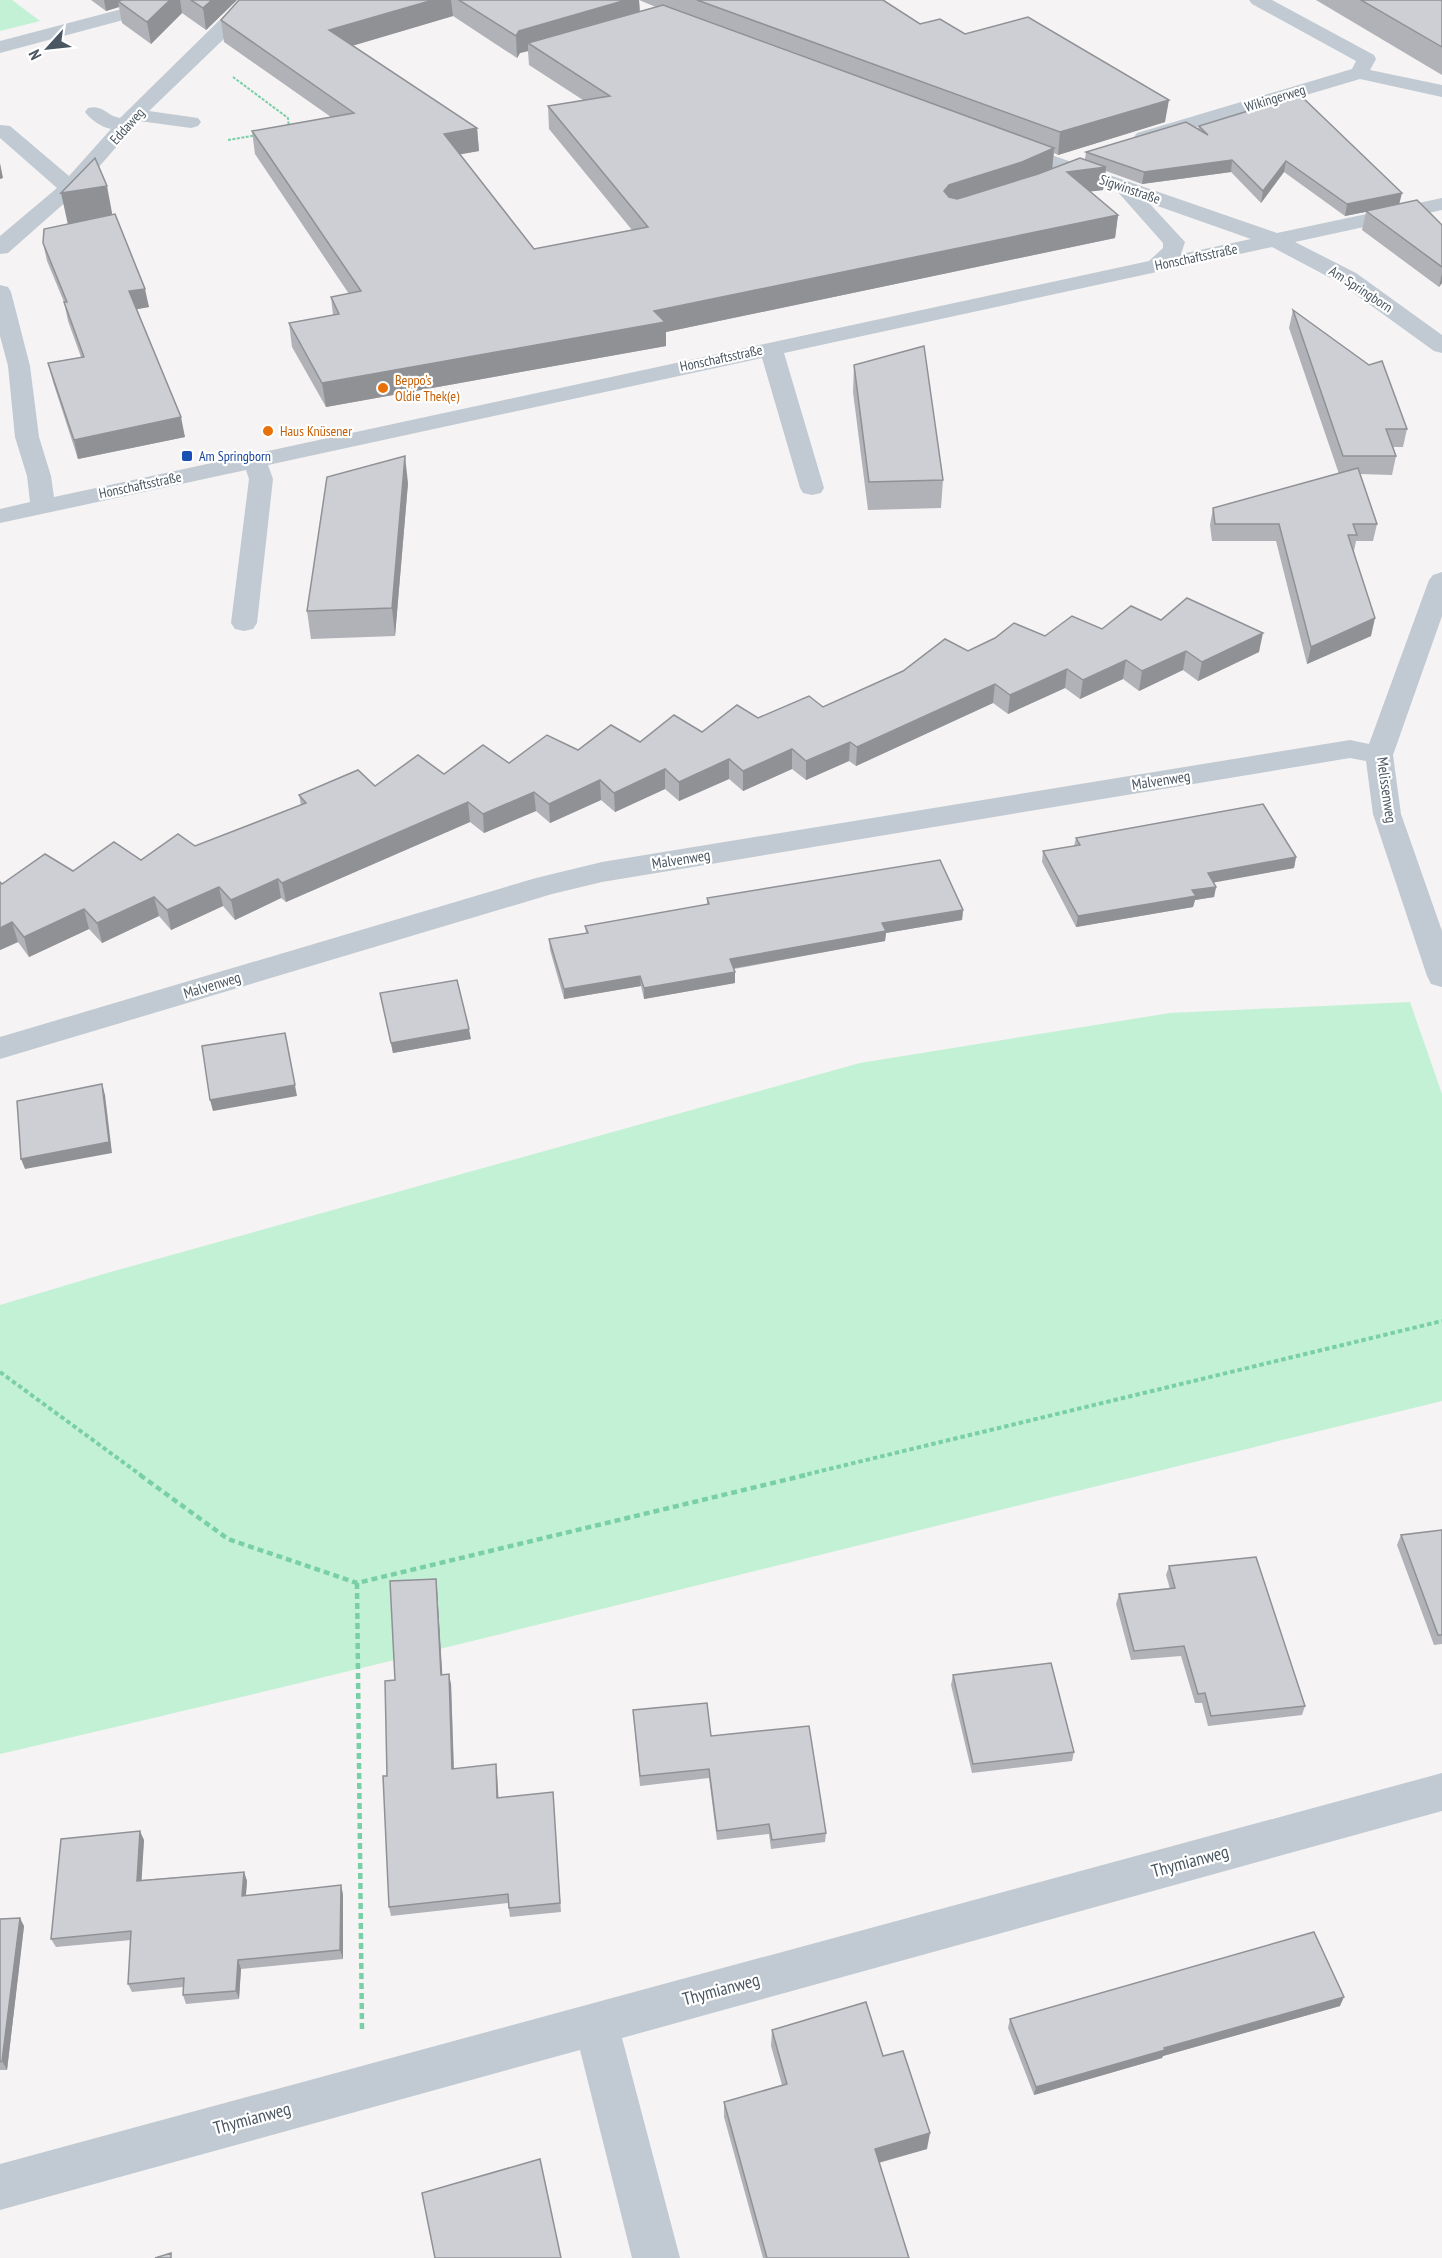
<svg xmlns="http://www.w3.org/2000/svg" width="1442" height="2258" viewBox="0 0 1442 2258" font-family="'PT Sans Narrow',sans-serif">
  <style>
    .green { fill: #c3f1d5 }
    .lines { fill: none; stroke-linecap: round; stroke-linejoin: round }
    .path-far2 { stroke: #7ad0a6; stroke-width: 2; stroke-dasharray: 3 1.5; stroke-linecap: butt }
    .path-far1 { stroke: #7ad0a6; stroke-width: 4; stroke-dasharray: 4.5 3; stroke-linecap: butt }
    .path { stroke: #7ad0a6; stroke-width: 4.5; stroke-dasharray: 6 4; stroke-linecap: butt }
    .minor { fill: #c1cad2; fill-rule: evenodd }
    .wall { fill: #b0b2b7; fill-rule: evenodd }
    .shaded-wall { fill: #909195 }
    .building { fill: #cdcfd5; stroke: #909195; stroke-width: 1.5 }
    .food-dot { fill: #e8710a; stroke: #fff; stroke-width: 2 }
    .transit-dot { fill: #1a4fb4; stroke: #fff; stroke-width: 2 }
    .labels { text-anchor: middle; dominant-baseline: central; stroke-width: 4.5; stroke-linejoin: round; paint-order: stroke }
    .far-street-label { font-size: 14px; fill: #4a5661; stroke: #fff }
    .far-food-label { font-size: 14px; fill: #c56008; stroke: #fff; text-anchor: start }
    .far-transit-label { font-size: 14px; fill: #164399; stroke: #fff; text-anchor: start }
    .street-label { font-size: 15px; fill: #4a5661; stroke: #fff }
    .near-street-label { font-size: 18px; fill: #4a5661; stroke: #fff }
  </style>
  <rect width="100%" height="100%" fill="#f5f3f3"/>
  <g class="green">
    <polygon points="0,0 12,0 40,21 0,31"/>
    <path d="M1410 1002 1442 1094V1401C961 1518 482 1642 0 1754V1305L107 1273 860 1063 1170 1013Z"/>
  </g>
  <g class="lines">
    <g class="path-far2">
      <polyline points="233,77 288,118 289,129"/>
      <polyline points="228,140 257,135"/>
    </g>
    <g class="path-far1">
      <polyline points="0,1372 142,1476"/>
      <polyline points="800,1476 1442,1321"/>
    </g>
    <g class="path">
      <polyline points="140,1475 228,1539 357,1583 806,1475"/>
      <polyline points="357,1583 362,2030"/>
    </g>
    <g class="minor">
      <polygon points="156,0 186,0 183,4 0,53 0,41"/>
      <path d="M240 0H259L229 34 149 111 198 118 201 122 198 126 191 128 139 121 77 192 8 253 0 254V236L57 188 0 138V125L10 126 69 176 111 129C101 127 91 120 85 112L88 108C103 104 107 116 120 118Z"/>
      <polygon points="1249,0 1272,0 1374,55 1376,59 1370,70 1442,85 1442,97 1360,79 1151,141 1137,141 1134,137 1137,133 1352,69 1356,61 1252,4"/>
      <path d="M1011 141 1277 233 1442 198V210L1295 242 1356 273 1442 335V353L1434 351 1340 283 1272 247 784 353 824 488 821 493 812 495 803 493 800 488 762 358 268 465 273 479 257 623 253 629 244 631 235 629 231 623 249 479 246 470 0 523V509L30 502 27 476 15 437 8 366 0 336V285L8 287 11 292 30 366 39 437 51 476 54 497 1149 261 1163 248V243L1117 191 1004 151 1001 147 1004 143ZM1149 203 1251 239 1181 254 1185 242Z"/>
      <polygon points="1442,572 1442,616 1393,755 1401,814 1442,931 1442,987 1431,984 1427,976 1373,814 1366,761 1350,758 602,882 552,894 0,1059 0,1037 536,878 602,862 1350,740 1369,744 1429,580 1433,575"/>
      <polygon points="1442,1773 1442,1811 622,2038 680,2258 632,2258 580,2050 0,2210 0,2164"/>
    </g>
  </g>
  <g class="wall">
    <polygon points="91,0 237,0 206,30 182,13 151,44 122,23 119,7 106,11"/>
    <path d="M239 0H883L920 24 965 34 1165 122 1058 155 1054 153 1052 168 1085 159 1086 152 1198 129 1199 126 1399 204 1442 225V283L1439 287 1362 230 1366 212 1345 216 1284 172 1261 203 1231 172 1142 184 1106 171 1103 190 1090 191 1118 215 1115 238 666 332V346L326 407 292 347 289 323 333 315 331 297 349 294 255 154 252 131 331 117 224 42 221 20ZM639 0 651 5 656 7 640 11ZM453 16 517 58 520 53 528 51 529 65 583 100 548 106 549 129 632 230 534 249 459 154 479 151 477 128 352 46Z"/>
    <polygon points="1316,0 1442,0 1442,75"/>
    <polygon points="112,215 149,307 136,309 185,437 78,459 53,382 48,363 81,357 68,321 64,302 47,261 43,243"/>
    <polygon points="1293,310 1407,429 1403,447 1393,447 1396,456 1392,475 1360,474 1377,524 1373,541 1356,541 1354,551 1371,636 1307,664 1276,541 1212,541 1210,525 1213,508 1339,474 1289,328"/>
    <polygon points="854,365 943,480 941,508 868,510 853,392"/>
    <polygon points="408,483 395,636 311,639 307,611"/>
    <polygon points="1161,620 1259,652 1198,681 1183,670 1139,691 1123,679 1080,699 1065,688 1008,714 993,703 856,766 849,761 806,780 792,769 743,791 729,779 679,801 665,789 615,812 601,800 550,823 536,811 484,833 470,822 286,902 281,898 235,920 223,906 171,930 159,916 102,943 89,929 29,957 18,942 0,950 0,882 2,884 141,860 195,846 301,805 299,795 375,786 578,750 640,742 702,732 758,718 823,707 968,651 1045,636 1102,629"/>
    <polygon points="1076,838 1296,857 1294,868 1213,882 1216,887 1214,897 1195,900 1193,907 1076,927 1042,862 1043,851 1074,846"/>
    <polygon points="707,898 963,910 962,920 886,933 885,941 734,969 735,972 735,983 644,999 641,986 564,999 550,950 549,939 586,933 585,926 707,905"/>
    <polygon points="380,993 471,1039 393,1053"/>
    <polygon points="1442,1530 1442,1644 1434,1645 1397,1545 1401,1535"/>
    <polygon points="1169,1566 1305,1706 1302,1715 1208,1726 1202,1703 1195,1703 1181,1656 1131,1660 1116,1604 1119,1594 1170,1589 1166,1575"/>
    <polygon points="436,1579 437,1589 442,1675 451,1684 454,1769 496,1764 498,1798 553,1792 561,1912 510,1917 508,1903 391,1916 389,1907 387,1776 395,1680"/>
    <polygon points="953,1675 1074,1752 1072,1761 972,1773 951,1685"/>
    <polygon points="633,1710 711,1736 826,1833 825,1842 771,1849 769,1834 717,1840 709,1778 640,1786"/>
    <polygon points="144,1840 141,1880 244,1872 247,1881 246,1895 343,1894 343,1959 241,1969 239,1999 186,2004 183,1995 183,1987 132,1992 128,1984 131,1940 56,1947 51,1939"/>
    <polygon points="0,1919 24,1926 7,2070 0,2070"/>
    <polygon points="1340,2006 1163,2056 1162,2058 1034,2095 1008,2028 1010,2019"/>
    <polygon points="772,2030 883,2056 927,2149 879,2163 909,2258 763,2258 724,2117 724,2102 782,2085 771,2046"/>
  </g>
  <g class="shaded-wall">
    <polygon points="104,0 147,0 118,1 119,7 106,11"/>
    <polygon points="170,0 180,0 182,13 151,44 147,22"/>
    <polygon points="212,0 237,0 206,30 203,8"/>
    <polygon points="433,0 451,0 453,16 331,52 329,30"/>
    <polygon points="626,0 639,0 640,18 528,43 528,51 520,53 517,58 516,36 519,31"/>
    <polygon points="1169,100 1165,122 1058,155 1060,132"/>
    <polygon points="477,128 479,151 446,157 444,134"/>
    <polygon points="1054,148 1052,171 947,208 944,191 949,185"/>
    <polygon points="1232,160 1231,172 1142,184 1144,172"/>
    <polygon points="1286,161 1284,172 1261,203 1263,191"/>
    <polygon points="0,163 3,178 0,179"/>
    <polygon points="1106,167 1103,190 1064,195 1067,172"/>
    <polygon points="107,186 113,218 68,225 61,193"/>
    <polygon points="1402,193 1399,205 1345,216 1347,204"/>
    <polygon points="1118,215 1115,238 666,332 666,346 326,407 322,383 654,311"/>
    <polygon points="1442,273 1442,283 1439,287"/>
    <polygon points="145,289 149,307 133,310 129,291"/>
    <polygon points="181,417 185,437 78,459 74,440"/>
    <polygon points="405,456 408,483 395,636 392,608"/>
    <polygon points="1375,618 1371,636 1307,664 1311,647"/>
    <polygon points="1263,633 1259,652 1198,681 1202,662"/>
    <polygon points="1186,651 1183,670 1139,691 1142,671"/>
    <polygon points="1126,660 1123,679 1080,699 1083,680"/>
    <polygon points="1067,669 1065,688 1008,714 1010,695"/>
    <polygon points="995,684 993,703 856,766 857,747"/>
    <polygon points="850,742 849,761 806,780 806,761"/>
    <polygon points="792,749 792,769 743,791 743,771"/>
    <polygon points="729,759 729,779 679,801 679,782"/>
    <polygon points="665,769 665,789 615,812 614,793"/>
    <polygon points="600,780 601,800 550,823 549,804"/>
    <polygon points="534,792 536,811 484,833 483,814"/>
    <polygon points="468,802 470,822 286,902 282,883"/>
    <polygon points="1296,857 1294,868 1206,884 1208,873"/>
    <polygon points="278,879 281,898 235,920 231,900"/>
    <polygon points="219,887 223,906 171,930 167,910"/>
    <polygon points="1216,887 1214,897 1195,900 1193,907 1076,927 1078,916 1192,890"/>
    <polygon points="154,897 159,916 102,943 97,923"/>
    <polygon points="84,909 89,929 29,957 24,937"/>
    <polygon points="963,910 962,920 886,933 885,941 730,969 730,959 882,923"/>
    <polygon points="12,922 18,942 0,950 0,928"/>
    <polygon points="735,972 735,983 644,999 644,988"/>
    <polygon points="640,976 641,986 564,999 564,989"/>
    <polygon points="469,1029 471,1039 393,1053 391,1043"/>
    <polygon points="285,1033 297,1096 213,1111 210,1100"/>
    <polygon points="102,1084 105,1095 112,1153 25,1169 21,1159"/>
    <polygon points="436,1579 437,1589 443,1685 441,1675"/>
    <polygon points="449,1674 451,1684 454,1778 452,1769"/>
    <polygon points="496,1764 497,1773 499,1807 497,1798"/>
    <polygon points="140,1831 144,1840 141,1890 137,1881"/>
    <polygon points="244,1872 247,1881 245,1905 242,1896"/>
    <polygon points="341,1885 343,1894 343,1959 340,1950"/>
    <polygon points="20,1918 24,1926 7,2070 2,2061"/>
    <polygon points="238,1960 241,1969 239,1999 236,1991"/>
    <polygon points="1344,1997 1340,2006 1163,2056 1162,2058 1034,2095 1036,2087 1164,2048"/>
    <polygon points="930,2133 927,2149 873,2164 875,2149"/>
  </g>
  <g class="building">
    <polygon points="122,0 170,0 147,22 118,1"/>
    <polygon points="191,0 212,0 203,8"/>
    <polygon points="239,0 433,0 329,30 477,128 444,134 534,249 648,227 548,106 610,96 528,43 663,5 1054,148 1022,162 949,185 944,191 949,197 957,199 964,197 1038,174 1080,158 1106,167 1067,172 1118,215 654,311 665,322 322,383 289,323 339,314 331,297 361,291 252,131 354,113 221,20"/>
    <polygon points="459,0 626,0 519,31 516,36"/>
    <polygon points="697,0 883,0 920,24 940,19 965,34 1028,17 1169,100 1060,132"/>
    <polygon points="1361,0 1442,0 1442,47"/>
    <polygon points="1300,95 1402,193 1347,204 1286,161 1263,191 1232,160 1144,172 1086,152 1186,122 1208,135 1199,126"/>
    <polygon points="95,158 107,186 61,193"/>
    <polygon points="1417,200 1442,225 1442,267 1366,211"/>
    <polygon points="115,214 145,289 129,291 181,417 74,440 48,363 84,357 64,302 67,302 43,243 44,229"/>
    <polygon points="1293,310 1369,365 1382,361 1407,429 1386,429 1396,456 1343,456"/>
    <polygon points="924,346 943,480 869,482 854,365"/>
    <polygon points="405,456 392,608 307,611 327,477"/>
    <polygon points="1358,468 1377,524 1353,524 1357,535 1348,535 1375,618 1311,647 1279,524 1215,524 1213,508"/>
    <polygon points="1187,598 1263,633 1202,662 1186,651 1142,671 1126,660 1083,680 1067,669 1010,695 995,684 857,747 850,742 806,761 792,749 743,771 729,759 679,782 665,769 614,793 600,780 549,804 534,792 483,814 468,802 282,883 278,879 231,900 219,887 167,910 154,897 97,923 84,909 24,937 12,922 0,928 0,882 2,884 45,854 73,871 114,842 141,860 178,834 195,846 306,803 299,795 358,770 375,786 418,755 444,774 483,745 509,763 547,735 578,750 611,725 640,742 674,715 702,732 737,705 758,718 809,696 823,707 903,671 945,639 968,651 995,638 1014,623 1045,636 1072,616 1102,629 1131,606 1161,620"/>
    <polygon points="1263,804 1296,857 1208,873 1216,887 1192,890 1196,896 1078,916 1043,851 1080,845 1076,838"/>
    <polygon points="940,860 963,910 882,923 886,931 730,959 735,972 644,988 640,976 564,989 549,939 588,933 585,926 709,904 707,898"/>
    <polygon points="457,980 469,1029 391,1043 380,993"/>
    <polygon points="285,1033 295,1085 210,1100 202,1046"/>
    <polygon points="102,1084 109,1142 21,1159 17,1101"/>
    <polygon points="1442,1530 1442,1635 1438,1635 1401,1535"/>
    <polygon points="1256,1557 1305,1706 1211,1716 1205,1693 1198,1694 1184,1646 1134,1651 1119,1594 1175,1588 1169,1566"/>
    <polygon points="436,1579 441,1675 449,1674 452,1769 496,1764 497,1798 553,1792 560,1903 509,1908 508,1894 389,1907 383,1776 387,1776 385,1681 395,1680 390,1581"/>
    <polygon points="1051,1663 1074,1752 973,1764 953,1675"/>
    <polygon points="707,1703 711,1736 809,1726 826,1833 772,1840 769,1824 717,1831 709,1769 640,1776 633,1710"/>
    <polygon points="140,1831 137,1881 244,1872 242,1896 341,1885 340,1950 238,1960 236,1991 183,1995 184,1978 128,1984 131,1931 51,1939 61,1839"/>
    <polygon points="20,1918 2,2061 0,2062 0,1919"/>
    <polygon points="1314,1932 1344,1997 1164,2048 1165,2050 1036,2087 1010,2019"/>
    <polygon points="866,2002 883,2056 903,2051 930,2133 875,2149 909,2258 767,2258 724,2102 787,2084 772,2030"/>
    <polygon points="540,2159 561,2258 435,2258 422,2193"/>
    <polygon points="171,2253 171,2258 155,2258"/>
  </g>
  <g class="food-dot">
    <circle cx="383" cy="388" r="6"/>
    <circle cx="268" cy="431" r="6"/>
  </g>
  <rect class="transit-dot" x="181" y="450" width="12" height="12" rx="3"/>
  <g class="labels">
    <g class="far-street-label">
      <text transform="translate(1275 98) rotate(-17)">Wikingerweg</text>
      <text transform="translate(127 126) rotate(-48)">Eddaweg</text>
      <text transform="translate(1130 189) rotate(19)">Sigwinstraße</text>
      <text transform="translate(1196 257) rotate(-12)">Honschaftsstraße</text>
      <text transform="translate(1361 289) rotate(33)">Am Springborn</text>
      <text transform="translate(721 358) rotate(-12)">Honschaftsstraße</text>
      <text transform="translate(140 485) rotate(-12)">Honschaftsstraße</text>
    </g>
    <g class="far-food-label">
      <text x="395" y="380">Beppo's<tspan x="395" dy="16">Oldie Thek(e)</tspan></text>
      <text x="280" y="431">Haus Knüsener</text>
    </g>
    <g class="far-transit-label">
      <text x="199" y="456">Am Springborn</text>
    </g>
    <g class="street-label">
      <text transform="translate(1161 780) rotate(-9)">Malvenweg</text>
      <text transform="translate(1387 790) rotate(82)">Melissenweg</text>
      <text transform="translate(681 859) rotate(-9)">Malvenweg</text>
      <text transform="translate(212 985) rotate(-17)">Malvenweg</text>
    </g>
    <g class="near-street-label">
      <text transform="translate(1190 1861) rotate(-15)">Thymianweg</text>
      <text transform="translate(721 1989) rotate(-15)">Thymianweg</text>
      <text transform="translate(252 2118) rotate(-15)">Thymianweg</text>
    </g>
  </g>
  <g transform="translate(48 48) rotate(243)" stroke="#ffffff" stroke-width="4.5" paint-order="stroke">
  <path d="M0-4.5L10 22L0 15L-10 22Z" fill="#4a5661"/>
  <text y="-9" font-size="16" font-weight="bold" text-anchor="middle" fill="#4a5661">N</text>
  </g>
</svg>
